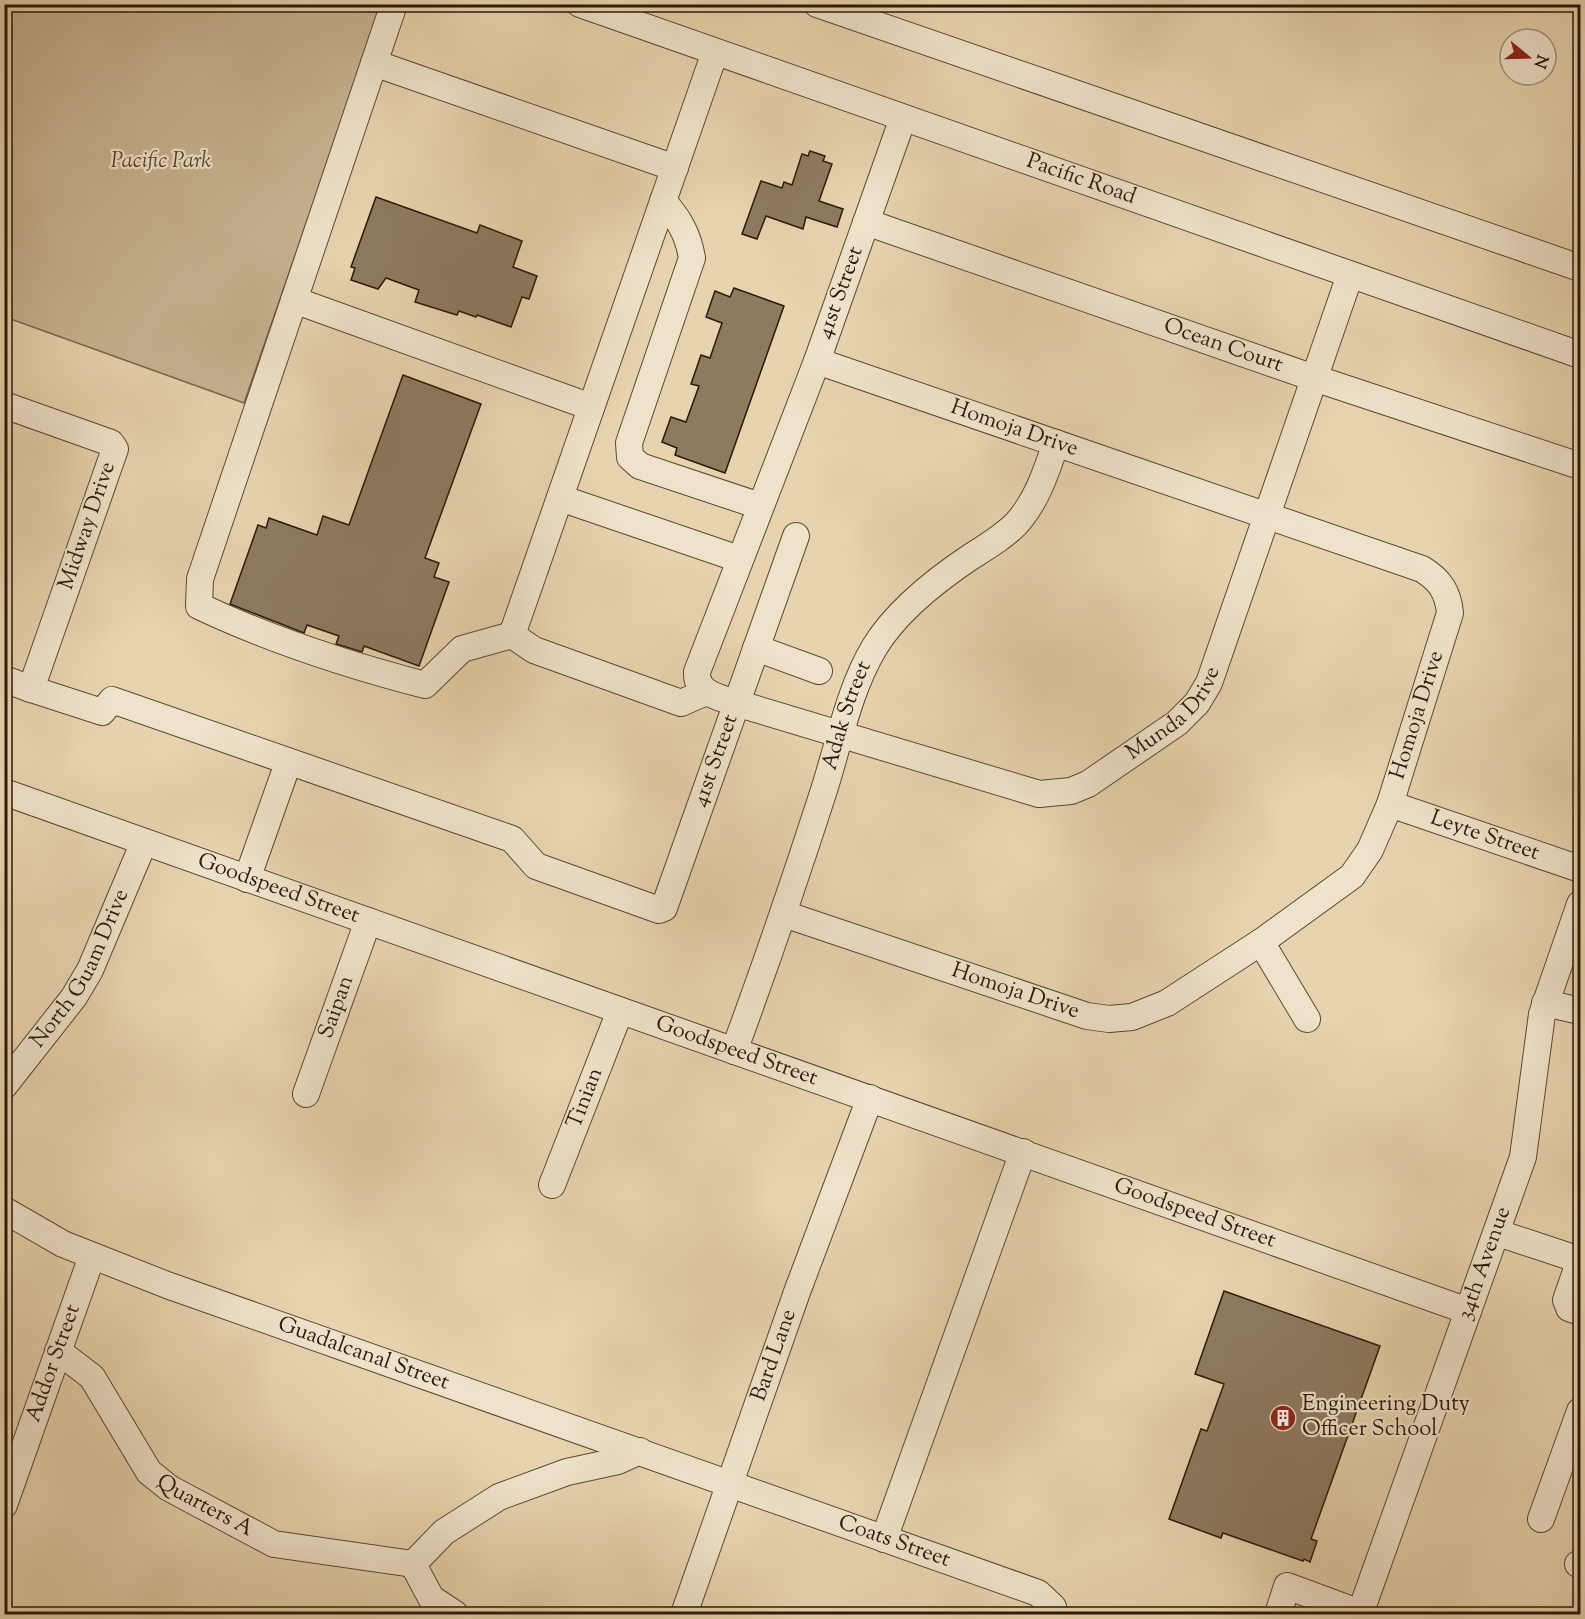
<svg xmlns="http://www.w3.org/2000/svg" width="1585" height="1619" viewBox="0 0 1585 1619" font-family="'Sorts Mill Goudy',serif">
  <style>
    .green { fill: #c7b391; stroke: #79664e; stroke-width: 1.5 }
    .building { fill: #8d7a5f; stroke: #2b190b; stroke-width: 1.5 }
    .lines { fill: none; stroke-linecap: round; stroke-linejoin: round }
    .minor-casing { stroke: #5a4834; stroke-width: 28 }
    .minor { stroke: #efe2ca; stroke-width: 26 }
    .labels { text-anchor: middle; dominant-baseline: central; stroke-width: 4.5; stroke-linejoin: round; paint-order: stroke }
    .park-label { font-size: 22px; font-style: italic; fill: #5a4733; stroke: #efe2ca }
    .street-label { font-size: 22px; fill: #2b190b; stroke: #efe2ca }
    .poi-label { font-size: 22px; fill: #2b190b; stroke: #efe2ca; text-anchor: start }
  </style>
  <rect width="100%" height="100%" fill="#e7d3ad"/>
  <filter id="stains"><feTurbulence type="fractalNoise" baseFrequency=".00333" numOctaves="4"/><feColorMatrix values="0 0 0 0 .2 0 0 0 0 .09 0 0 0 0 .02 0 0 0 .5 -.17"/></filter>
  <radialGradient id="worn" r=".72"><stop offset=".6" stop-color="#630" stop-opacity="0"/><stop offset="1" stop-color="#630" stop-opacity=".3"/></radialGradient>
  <polygon class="green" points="5,5 382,5 244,403 5,317"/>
  <g class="building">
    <polygon points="810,151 825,156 823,161 832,164 819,201 843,209 837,227 806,217 803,229 766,216 757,239 742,234 761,181 782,188 784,182 792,185 802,154 808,156"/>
    <polygon points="376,197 477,233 480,225 522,241 513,267 537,276 529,299 522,297 511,327 477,315 476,317 459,311 457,315 415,302 419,290 386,278 378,289 351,280 355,268 351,267"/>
    <polygon points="734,288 784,306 725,473 675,455 677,448 662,442 671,417 686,422 699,386 691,384 701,355 710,358 722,323 706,317 715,291 730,297"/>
    <polygon points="403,375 481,404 425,558 439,563 434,577 449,582 419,666 364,646 362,652 343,646 336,644 339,636 307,625 304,633 230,604 258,525 266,528 269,518 317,535 323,516 349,525"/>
    <polygon points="1224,1291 1380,1346 1311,1539 1317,1541 1310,1562 1304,1559 1303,1561 1223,1533 1221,1538 1169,1519 1201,1429 1207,1431 1224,1384 1195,1374"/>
  </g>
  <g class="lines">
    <g class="minor-casing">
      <g id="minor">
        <path d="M394 4 200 579 199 606C271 640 348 665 425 685L462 649 512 635"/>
        <path id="s1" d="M580 4 1580 355"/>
        <polyline points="817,4 1580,268"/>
        <polyline points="374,63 675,168"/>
        <path id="s2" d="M903 118 817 361 697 672C696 694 719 697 736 703L1039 794 1071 791 1088 784 1177 723 1197 703 1209 683 1350 275"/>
        <path d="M663 201C679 219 688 234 692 258L629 443 630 457 640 466 760 506"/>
        <path id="s3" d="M866 222 1314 378 1580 466"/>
        <polyline points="294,300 591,407"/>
        <polyline points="4,405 111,443 115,449 31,689 4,679"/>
        <polyline points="560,498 739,559"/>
        <polyline points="756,648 819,671"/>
        <path id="s4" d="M31 689 102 712 112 700 512 839 536 866 659 910 664 908 796 536"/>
        <polyline points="706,692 681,703 534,650 512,635 715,52"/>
        <path id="s5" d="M4 792 1468 1311"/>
        <path id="s6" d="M1390 804 1580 869"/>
        <polyline points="247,879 288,763"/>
        <path id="s7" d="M784 914 1087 1016 1109 1019 1132 1017 1167 1003 1261 942 1352 876 1370 850 1390 804 1450 613C1448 592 1440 580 1422 569L817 361"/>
        <polyline points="1261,942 1307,1019"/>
        <polyline points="1545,1003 1580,1011"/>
        <path id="s8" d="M734 1051C766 964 796 877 824 790 839 743 849 690 874 648 896 611 936 580 972 556 988 546 1003 537 1016 524 1037 501 1046 472 1056 443"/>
        <path id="s9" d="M4 1086 74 997 90 970 144 842"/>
        <path id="s10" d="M306 1094 368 921"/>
        <path id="s11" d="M552 1185 620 1011"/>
        <path id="s12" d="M4 1210 63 1244 167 1285 1038 1593 1053 1607 1055 1614"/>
        <polyline points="1498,1233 1580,1260"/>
        <polyline points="1580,1260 1566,1300 1569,1308 1580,1312"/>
        <path id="s13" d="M58 1351 92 1377 149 1472 169 1488 274 1544 413 1564 444 1532 499 1497 567 1472 618 1461 640 1451"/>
        <path id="s14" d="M4 1505 92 1256"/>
        <polyline points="1541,1519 1580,1411"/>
        <polyline points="884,1539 1023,1152"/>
        <polyline points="413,1564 431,1598 455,1614"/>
        <polyline points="1578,1564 1580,1565"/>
        <path id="s15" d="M684 1614 797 1292 870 1098"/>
        <polyline points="1278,1614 1287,1586 1360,1613"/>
        <path id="s16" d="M1360 1614 1523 1157 1542 1014 1580 904"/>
      </g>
    </g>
    <use href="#minor" class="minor"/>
  </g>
  <defs>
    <g id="building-disc" transform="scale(1.35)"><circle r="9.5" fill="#8f2418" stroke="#efe2ca"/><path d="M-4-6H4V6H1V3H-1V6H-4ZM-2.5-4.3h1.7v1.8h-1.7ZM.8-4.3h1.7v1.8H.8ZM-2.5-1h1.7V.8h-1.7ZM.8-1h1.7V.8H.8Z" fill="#fff"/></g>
  </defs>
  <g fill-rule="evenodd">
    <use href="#building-disc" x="1283" y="1418"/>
  </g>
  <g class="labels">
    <g class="park-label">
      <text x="161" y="162">Pacific Park</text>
    </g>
    <g class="street-label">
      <text stroke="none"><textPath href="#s1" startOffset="531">Pacific Road</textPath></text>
      <text transform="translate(841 293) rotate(-70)">41st Street</text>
      <text stroke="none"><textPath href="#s3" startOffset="378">Ocean Court</textPath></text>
      <text transform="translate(1014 429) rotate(19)">Homoja Drive</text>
      <text transform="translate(88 526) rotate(-71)">Midway Drive</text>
      <text stroke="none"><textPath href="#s2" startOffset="1125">Munda Drive</textPath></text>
      <text stroke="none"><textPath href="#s7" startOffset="802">Homoja Drive</textPath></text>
      <text stroke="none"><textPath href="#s8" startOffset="354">Adak Street</textPath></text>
      <text stroke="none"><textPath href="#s4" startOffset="842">41st Street</textPath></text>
      <text stroke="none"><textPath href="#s6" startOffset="100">Leyte Street</textPath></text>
      <text stroke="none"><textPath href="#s5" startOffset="291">Goodspeed Street</textPath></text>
      <text stroke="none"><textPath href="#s9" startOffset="141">North Guam Drive</textPath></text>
      <text stroke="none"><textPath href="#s7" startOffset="244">Homoja Drive</textPath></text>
      <text stroke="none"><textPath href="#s10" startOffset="92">Saipan</textPath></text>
      <text stroke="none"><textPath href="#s5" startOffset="777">Goodspeed Street</textPath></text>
      <text stroke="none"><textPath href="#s11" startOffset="93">Tinian</textPath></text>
      <text stroke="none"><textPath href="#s5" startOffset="1263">Goodspeed Street</textPath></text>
      <text stroke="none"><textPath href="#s16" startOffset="372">34th Avenue</textPath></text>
      <text stroke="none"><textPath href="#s12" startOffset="388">Guadalcanal Street</textPath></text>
      <text stroke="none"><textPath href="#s15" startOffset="274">Bard Lane</textPath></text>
      <text stroke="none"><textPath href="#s14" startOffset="150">Addor Street</textPath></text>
      <text stroke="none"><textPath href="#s13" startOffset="219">Quarters A</textPath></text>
      <text stroke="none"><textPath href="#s12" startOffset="951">Coats Street</textPath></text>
    </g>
    <g class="poi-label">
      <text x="1302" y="1405">Engineering Duty<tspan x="1302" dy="25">Officer School</tspan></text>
    </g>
  </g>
  <rect width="1585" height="1619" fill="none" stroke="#e7d3ad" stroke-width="24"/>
  <rect x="6" y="6" width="1573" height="1607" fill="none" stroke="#2b190b" stroke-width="3"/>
  <rect x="12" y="12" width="1561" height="1595" fill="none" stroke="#2b190b" stroke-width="1.5"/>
  <g transform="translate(1528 57) rotate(109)"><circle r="28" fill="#efe2ca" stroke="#a1927e" stroke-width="1.5"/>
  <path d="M0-4.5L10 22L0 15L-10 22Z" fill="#8f2418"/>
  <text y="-9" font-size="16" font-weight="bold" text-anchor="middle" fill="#2b190b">N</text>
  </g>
  <rect width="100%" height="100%" filter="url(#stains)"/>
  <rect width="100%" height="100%" fill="url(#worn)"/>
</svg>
